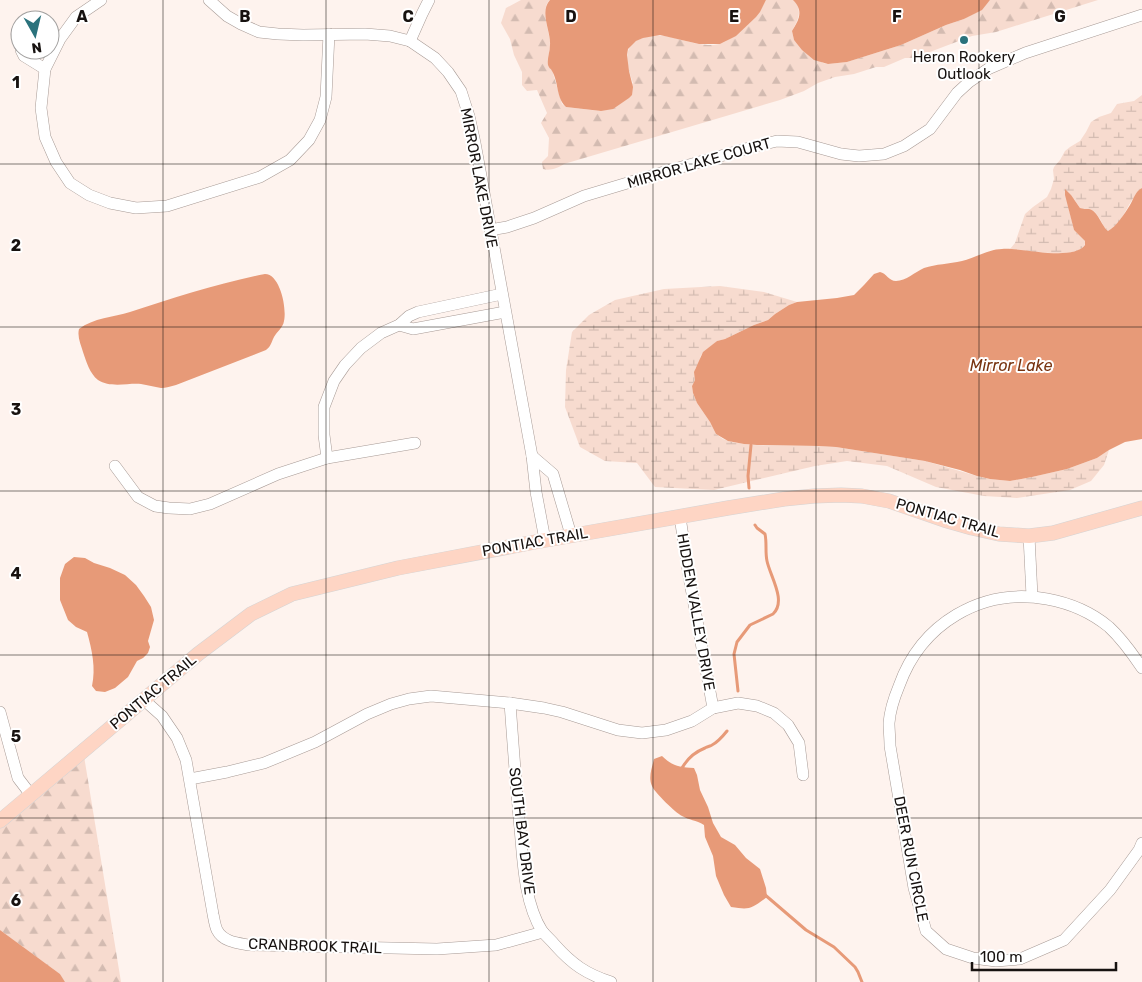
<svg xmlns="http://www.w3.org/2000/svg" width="1142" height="982" viewBox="0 0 1142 982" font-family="Rubik,sans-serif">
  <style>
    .forest { fill: url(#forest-firs) }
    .wetland { fill: url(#wetland-marsh) }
    .water { fill: #e79a78 }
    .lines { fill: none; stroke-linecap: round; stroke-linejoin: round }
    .stream { stroke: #e79a78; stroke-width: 3 }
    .minor-casing { stroke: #a79a95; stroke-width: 12 }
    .major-casing { stroke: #d5d4d4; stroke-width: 15 }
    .minor { stroke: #fff; stroke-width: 11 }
    .major { stroke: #fed5c4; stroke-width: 14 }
    .grid { fill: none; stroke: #171210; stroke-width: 1; stroke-opacity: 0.55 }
    .poi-dot { fill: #2a727c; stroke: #fff; stroke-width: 2 }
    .labels { text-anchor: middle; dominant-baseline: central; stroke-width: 4; stroke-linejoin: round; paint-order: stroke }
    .poi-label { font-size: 15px; fill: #171210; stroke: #fff }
    .street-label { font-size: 15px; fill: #171210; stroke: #fff }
    .water-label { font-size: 16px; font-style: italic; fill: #78330f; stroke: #fff }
    .grid-label { font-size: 16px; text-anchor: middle; font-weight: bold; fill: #171210; stroke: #fff; stroke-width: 4; stroke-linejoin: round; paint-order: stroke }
  </style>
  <defs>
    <pattern id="forest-firs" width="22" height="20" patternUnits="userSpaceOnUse" patternTransform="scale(1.25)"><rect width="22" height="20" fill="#f7dbcf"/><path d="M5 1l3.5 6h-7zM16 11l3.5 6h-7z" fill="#d3bbb1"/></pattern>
    <pattern id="wetland-marsh" width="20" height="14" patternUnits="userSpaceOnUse" patternTransform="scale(1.25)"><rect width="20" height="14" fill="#f7dbcf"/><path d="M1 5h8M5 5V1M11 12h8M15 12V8" fill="none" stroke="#d3bbb1"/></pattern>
  </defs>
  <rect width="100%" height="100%" fill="#fef3ee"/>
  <g class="forest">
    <path d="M521 0H550C548 2 547 3 546 7 543 20 551 34 550 47 549 55 546 63 552 70L562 104 566 107 600 111 633 83C628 68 620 47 640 39 664 29 684 44 708 45 711 45 716 45 719 44 734 40 760 14 766 0H794C803 11 798 20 792 31L794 40 823 63 828 64 847 62 901 45 946 25 964 19 981 10 990 0H1098L996 32 972 36 914 58H905L884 67H876L854 74 835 77 818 83 804 91 780 100 564 164C558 168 550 171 543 169L542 162 548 156 549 138 541 123 547 113 537 90 527 91 522 85V72L514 55 510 39 501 23 506 8Z"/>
    <polygon points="84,756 121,982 65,982 60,974 0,930 0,826"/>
  </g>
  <g class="wetland">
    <path d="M1142 95V188C1128 199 1124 224 1108 231 1102 226 1101 218 1096 214 1092 210 1085 210 1080 208L1074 199 1069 209 1074 230 1085 241C1085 245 1085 245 1082 248 1072 258 1024 251 1010 249L1015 243 1025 214 1033 207 1047 197 1051 189 1054 179 1053 170 1054 167 1060 160 1065 151 1070 147 1080 141 1086 132 1091 122 1099 117 1111 113 1117 104 1134 101Z"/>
    <polygon points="720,286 764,292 797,302 789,305 775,314 768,320 754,325 725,339 717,341 701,355 699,363 695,369 695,380 692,386 693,393 697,403 710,422 716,434 723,439 732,442 751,445 819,446 836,447 925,461 977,476 990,479 1010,481 1032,477 1067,469 1097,458 1109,450 1104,465 1091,481 1070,490 1017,498 984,496 936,487 887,466 847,461 815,466 714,490 655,487 637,463 605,461 580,447 565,407 566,370 572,332 589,315 615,300 664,289"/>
  </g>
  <g class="water">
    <path d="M550 0H766L760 12 756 17 736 36 720 44H699L660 35 643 38 636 41 628 49 627 55 629 71 633 87 632 95 629 98 613 109 601 111 566 107C556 98 559 83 552 71 550 67 550 70 548 65 547 58 550 52 550 45 551 31 539 12 550 0Z"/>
    <path d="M793 0H990L982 10 964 19 946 25 901 45 847 62 828 64 814 60 802 50 794 40 792 31C799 20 804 11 793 0Z"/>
    <path d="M1142 188V439L1125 442 1109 450 1097 458 1067 469 1032 477 1010 481 990 479 977 476 960 470 925 461 836 447 819 446 757 445 744 444 728 441 716 434 710 422 697 403 693 393 692 386 695 380 694 372 703 352 717 341 725 339 754 325 768 320 775 314 789 305 797 302 837 298 854 295 864 285 874 274 880 272C886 273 889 281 896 281 906 281 915 272 924 268 936 264 949 264 962 261 974 258 990 249 1002 249 1021 247 1072 262 1085 245V241L1074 230 1065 195V189L1071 195 1080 208C1083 209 1086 209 1089 209 1098 211 1101 225 1108 231 1116 227 1125 213 1130 205 1134 198 1135 192 1142 188Z"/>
    <path d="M265 274C280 274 287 308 284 321 283 328 277 331 274 337 271 343 271 346 266 350L176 385C171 386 166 388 161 388 154 387 148 385 141 384 127 383 110 388 98 380 90 374 86 361 83 352 81 345 77 337 79 329 93 318 114 317 130 312 174 298 219 283 265 274Z"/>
    <path d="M74 557 85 558 94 563 110 568 125 575 136 585 144 596 151 607 154 620 148 641 150 647 148 653 143 658 137 661 128 677 115 688 105 692 96 691 92 686C96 668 92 650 87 632L76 627 68 620 60 600V578L65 564Z"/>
    <path d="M662 756C672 766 679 767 694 768L697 775 700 790 708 807 713 823 721 837 735 845 746 858 760 869 766 888 767 897C751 909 750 910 731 907L724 895 716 876 713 856 705 837 704 825C696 820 689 820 682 816 676 813 654 792 652 786 648 777 652 768 654 759Z"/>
    <polygon points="0,930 60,974 65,982 0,982"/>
  </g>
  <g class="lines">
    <g class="stream">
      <polyline points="749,488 748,476 751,445"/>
      <path d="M738 691 734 654 737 642 750 625 773 614C787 601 770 576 767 561 765 552 767 543 765 534L757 528 755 525"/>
      <path d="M681 770C686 760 695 752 705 748 705 747 712 746 712 745 718 742 723 736 727 731"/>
      <polyline points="764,894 806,930 834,947 855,967 858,972 862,982"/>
    </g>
    <g class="minor-casing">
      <g id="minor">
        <polyline points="101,0 76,17 60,39 45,69 41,108 45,137 56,162 70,183 89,195 110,203 136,208 167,206 260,177 290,160 309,140 320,120 326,97 329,34"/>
        <polyline points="209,0 227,16 241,24 259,32 278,34 303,35 365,34 390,36 410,41 435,58 448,72 461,91 469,116 475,143 532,456 536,492 545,540"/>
        <polyline points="410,41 422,14 429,0"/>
        <polyline points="21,50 24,56 45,69"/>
        <polyline points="490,230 507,227 534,218 584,196 664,172 756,146 777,141 798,142 841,154 859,156 884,154 904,146 930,129 957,93 969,82 988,69 1025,53 1142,15"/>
        <polyline points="399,325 413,329 505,312"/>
        <polyline points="532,456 553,474 571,535"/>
        <polyline points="327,458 324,435 324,407 334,381 345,365 361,348 381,333 399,325 409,316 418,312 502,294"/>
        <polyline points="115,466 138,497 155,506 169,508 190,509 210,504 278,474 327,458 415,443"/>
        <polyline points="680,517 689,577 713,708"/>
        <polyline points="1029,536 1032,596"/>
        <path d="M1142 668C1132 653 1122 639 1109 627 1091 612 1069 603 1047 599 981 587 921 624 899 686 894 698 890 710 889 723 889 730 890 738 890 746L914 888 926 931 946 949 973 958 996 961 1020 959 1064 940 1110 890 1139 850 1142 843"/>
        <path d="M144 700 162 716 177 738 186 760 213 914C214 919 215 926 217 930 223 942 238 943 249 945L437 949 496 945 543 932"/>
        <path d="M510 703C513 744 516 786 520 828 523 860 524 902 542 931 546 936 551 940 555 945 572 964 586 974 611 982"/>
        <polyline points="0,712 18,778 31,795"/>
        <polyline points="190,779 227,772 264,763 315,742 367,714 391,704 409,699 431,696 510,703 544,708 562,712 618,730 642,733 666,730 692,721 713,708 738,703 757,706 774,713 788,725 799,743 803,775"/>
      </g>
    </g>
    <g class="major-casing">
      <polyline id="major" points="0,821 198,654 251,614 292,594 398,568 535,542 728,508 784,499 814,496 841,495 862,496 889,501 944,520 972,528 999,534 1029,536 1053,533 1142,508"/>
    </g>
    <use href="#minor" class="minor"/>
    <use href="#major" class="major"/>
  </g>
  <path class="grid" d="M163 0V982M326 0V982M489 0V982M653 0V982M816 0V982M979 0V982M0 164H1142M0 327H1142M0 491H1142M0 655H1142M0 818H1142"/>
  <circle class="poi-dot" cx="964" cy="40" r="5"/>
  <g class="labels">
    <g class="poi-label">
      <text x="964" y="57">Heron Rookery<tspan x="964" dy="17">Outlook</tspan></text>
    </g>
    <g class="street-label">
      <text transform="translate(699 163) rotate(-16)">MIRROR LAKE COURT</text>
      <text transform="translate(479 178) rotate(79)">MIRROR LAKE DRIVE</text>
      <text transform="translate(948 518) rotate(16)">PONTIAC TRAIL</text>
      <text transform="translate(535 542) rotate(-10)">PONTIAC TRAIL</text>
      <text transform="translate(696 612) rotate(80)">HIDDEN VALLEY DRIVE</text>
      <text transform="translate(153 692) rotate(-40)">PONTIAC TRAIL</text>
      <text transform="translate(522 831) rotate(83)">SOUTH BAY DRIVE</text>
      <text transform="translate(911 859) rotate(79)">DEER RUN CIRCLE</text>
      <text transform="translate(315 946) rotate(2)">CRANBROOK TRAIL</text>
    </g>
    <g class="water-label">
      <text x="1011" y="365">Mirror Lake</text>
    </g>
  </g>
  <g class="grid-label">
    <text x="82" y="22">A</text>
    <text x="245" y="22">B</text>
    <text x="408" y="22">C</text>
    <text x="571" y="22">D</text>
    <text x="734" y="22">E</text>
    <text x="897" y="22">F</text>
    <text x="1060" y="22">G</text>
    <text x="16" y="88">1</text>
    <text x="16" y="251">2</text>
    <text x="16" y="415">3</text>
    <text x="16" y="579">4</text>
    <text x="16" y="742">5</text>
    <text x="16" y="906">6</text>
  </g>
  <g transform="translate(35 35) rotate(172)"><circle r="24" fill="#ffffff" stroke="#a2a09f"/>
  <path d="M0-4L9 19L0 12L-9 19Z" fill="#2a727c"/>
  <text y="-8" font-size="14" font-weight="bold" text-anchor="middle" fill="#171210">N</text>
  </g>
  <path d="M972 962v8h144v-8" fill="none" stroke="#171210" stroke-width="2.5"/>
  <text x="980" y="962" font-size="15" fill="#171210" stroke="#ffffff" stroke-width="4" paint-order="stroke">100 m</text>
</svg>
